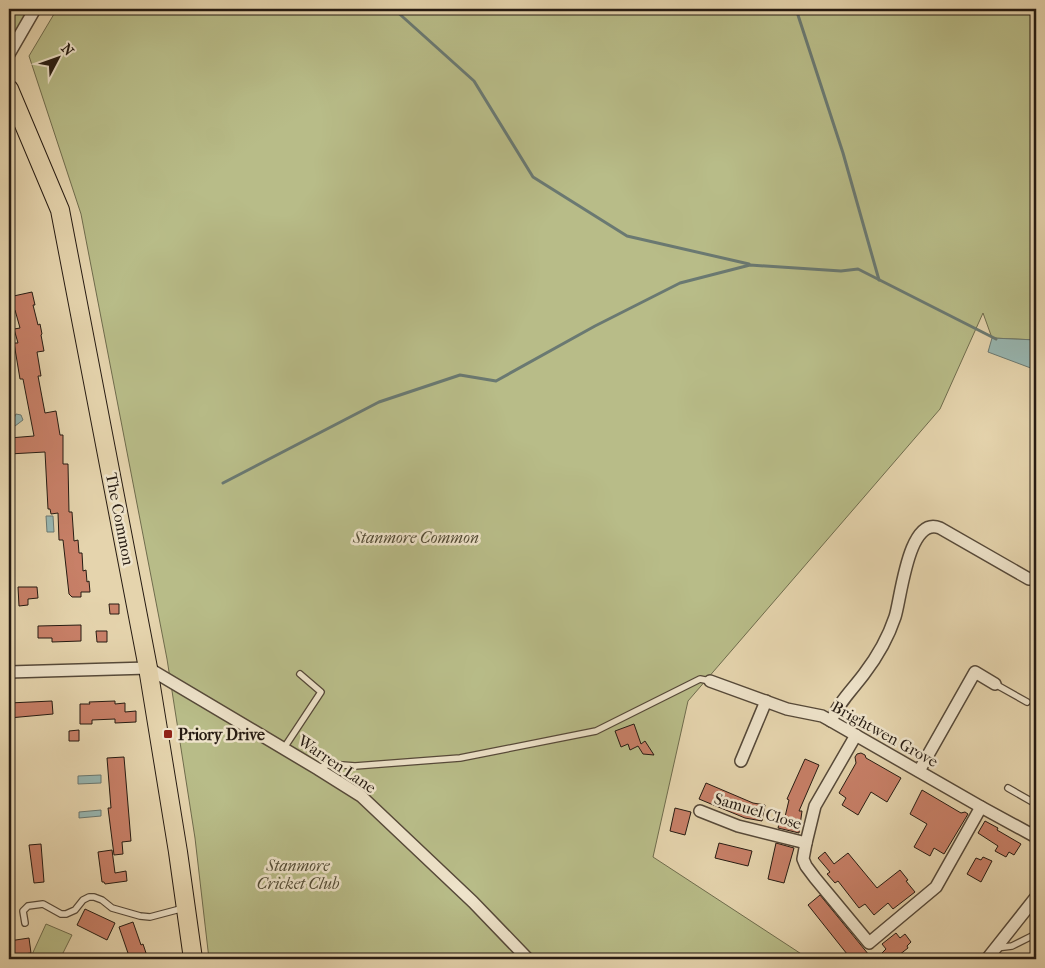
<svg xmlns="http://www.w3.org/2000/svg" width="1045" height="968" viewBox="0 0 1045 968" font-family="'IM FELL French Canon',serif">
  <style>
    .green { fill: #b8bc88; stroke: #6f6c4d }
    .water { fill: #98b7b2; stroke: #6a7972 }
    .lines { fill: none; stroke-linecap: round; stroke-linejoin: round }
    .stream { stroke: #6a7972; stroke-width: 3 }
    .building { fill: #c88068; stroke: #261b12 }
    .service-casing { stroke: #564939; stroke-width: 8 }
    .minor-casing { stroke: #564939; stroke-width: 14 }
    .primary-casing { stroke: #261b12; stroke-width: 20 }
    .service { stroke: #eee3ca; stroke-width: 5.5 }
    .minor { stroke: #eee3ca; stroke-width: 11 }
    .primary { stroke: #e5d4ad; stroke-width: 18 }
    .poi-dot { fill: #8f2418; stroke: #eee3ca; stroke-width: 2 }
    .labels { text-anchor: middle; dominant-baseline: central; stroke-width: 5; stroke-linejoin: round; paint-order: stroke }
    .street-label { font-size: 16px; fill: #261b12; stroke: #eee3ca }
    .park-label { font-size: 16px; font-style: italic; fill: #524b35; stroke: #eee3ca }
    .poi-label { font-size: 16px; font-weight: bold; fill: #261b12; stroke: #eee3ca; text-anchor: start }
  </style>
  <rect width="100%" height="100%" fill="#e5d4ad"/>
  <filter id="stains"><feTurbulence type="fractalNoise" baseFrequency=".004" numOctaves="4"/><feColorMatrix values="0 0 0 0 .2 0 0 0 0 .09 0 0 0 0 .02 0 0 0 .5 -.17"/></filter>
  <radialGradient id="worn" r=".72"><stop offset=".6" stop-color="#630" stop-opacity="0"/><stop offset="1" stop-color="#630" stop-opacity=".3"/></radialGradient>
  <g class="green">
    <polygon points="9,9 28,9 16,32 11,36 9,35"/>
    <polygon points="57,9 1036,9 1036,340 992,338 983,313 940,409 688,701 653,857 809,959 209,959 195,838 167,659 81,214 29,56"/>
    <polygon points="46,924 72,935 60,959 30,959"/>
  </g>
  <g class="water">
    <polygon points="992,338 1036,340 1036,370 988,352"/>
    <polygon points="16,414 21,415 23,420 15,426 11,426 9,425 9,420 14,418"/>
    <polygon points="46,516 53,516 54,532 47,532"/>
    <polygon points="101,775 101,783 78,784 78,776"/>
    <polygon points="101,810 101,816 79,818 79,812"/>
  </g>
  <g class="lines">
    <g class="stream">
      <polyline points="394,9 474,81 533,177 627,236 749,264"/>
      <polyline points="796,9 843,153 879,280"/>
      <polyline points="223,483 379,402 460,375 496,381 595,326 680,283 750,265 841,271 858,269 996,339"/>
    </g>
  </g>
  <g class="building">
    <polygon points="32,292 35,305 33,305 38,325 40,324 42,334 41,335 44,351 37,352 41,376 38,376 45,413 56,411 60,435 63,435 63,464 68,464 69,512 72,512 74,541 78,540 79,553 82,553 83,571 86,570 87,582 89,581 90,592 81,592 81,597 72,597 69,594 63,540 59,540 58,513 51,514 50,509 48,509 45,452 9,454 9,438 34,436 23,379 20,379 14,343 18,343 14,329 20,328 15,310 9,311 9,297"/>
    <polygon points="18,587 37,587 38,598 28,599 28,605 19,606"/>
    <polygon points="109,604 119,604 119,614 110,614"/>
    <polygon points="81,625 81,641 52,642 52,638 38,638 38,626"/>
    <polygon points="96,631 107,631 107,642 97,642"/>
    <polygon points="52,701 53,714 9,718 9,703"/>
    <polygon points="115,701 115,704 125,703 125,712 136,711 136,722 115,723 115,719 92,720 92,724 80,724 80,704 90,704 89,702"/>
    <polygon points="634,724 641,744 645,741 654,755 643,754 638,746 630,750 628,744 621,747 615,731"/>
    <polygon points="79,730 79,741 69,741 69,731"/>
    <polygon points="861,753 865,755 866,758 901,778 887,802 871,792 858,815 842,805 846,798 839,793 856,763 855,757 857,754"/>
    <polygon points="124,757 131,841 122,842 123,854 114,855 108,808 111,808 107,758"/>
    <polygon points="805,759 819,765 799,811 802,811 799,833 778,828 780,820 784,821 789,800 787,799"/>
    <polygon points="706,783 753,803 765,805 762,821 745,818 699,799"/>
    <polygon points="922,790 961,813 965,812 968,814 944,854 934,848 930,856 914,847 927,824 910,814"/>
    <polygon points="675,808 691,812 685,835 670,831"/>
    <polygon points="985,821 998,828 997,830 1021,844 1014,855 1009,852 1006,857 995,851 998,846 978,833"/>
    <polygon points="719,843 752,851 748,866 715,858"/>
    <polygon points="776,843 794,848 784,883 768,879"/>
    <polygon points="41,844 44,882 34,883 29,845"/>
    <polygon points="112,850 115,873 126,871 127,881 105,884 104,882 102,882 98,852"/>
    <polygon points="825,852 834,864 848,853 877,888 900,870 908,880 906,881 915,892 893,909 888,903 874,915 865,904 859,908 838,881 835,883 827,874 830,872 818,858"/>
    <polygon points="983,857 992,861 981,882 967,874 976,858 981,860"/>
    <polygon points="820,895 869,955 863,959 851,959 808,905"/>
    <polygon points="85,909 115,923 107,940 77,925"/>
    <polygon points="133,922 141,945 143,944 148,959 130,959 119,927"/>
    <polygon points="896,933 900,938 905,934 911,942 907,946 908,948 894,959 887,959 882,953 886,949 882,944"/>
    <polygon points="29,938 31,953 9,956 9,941"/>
  </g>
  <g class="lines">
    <g class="service-casing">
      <g id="service">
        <polyline points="995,684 1027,702"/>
        <polyline points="284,748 321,692 300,674"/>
        <polyline points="318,768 330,764 355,766 460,758 596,731 700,679 710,681"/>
        <polyline points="1008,788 1036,804"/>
        <polyline points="25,923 23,911 28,906 43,904 61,914 66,914 75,910 83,900 89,897 94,897 102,900 112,908 140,916 150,917 184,908"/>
        <polyline points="996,948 1012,946 1036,934"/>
      </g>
    </g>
    <g class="minor-casing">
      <g id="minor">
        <polyline points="9,54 35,9"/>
        <polyline points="9,672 148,668 318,769 361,796 473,902 528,959"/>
        <polyline points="710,681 787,709 822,716 831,721 981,807 1036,837"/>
        <path d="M831 721C839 702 852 690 864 674 877 657 888 638 895 617 901 599 908 515 940 528L1029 579"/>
        <polyline points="856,735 815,806 806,843 803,859 806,866 815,878 869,943 936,887 981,807"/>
        <polyline points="741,761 766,701"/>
        <polyline points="919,771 975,672 995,684"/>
        <polyline points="700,811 738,826 806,843"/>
        <polyline points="987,959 1036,897"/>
      </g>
    </g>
    <g class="primary-casing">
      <polyline id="primary" points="9,89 60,210 148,668 178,852 193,959"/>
    </g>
    <use href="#service" class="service"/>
    <use href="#minor" class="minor"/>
    <use href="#primary" class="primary"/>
  </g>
  <rect class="poi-dot" x="163" y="729" width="10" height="10" rx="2.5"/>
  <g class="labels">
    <g class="street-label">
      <text transform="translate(120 519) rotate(79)">The Common</text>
      <text transform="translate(885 734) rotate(29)">Brightwen Grove</text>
      <text transform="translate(337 764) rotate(34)">Warren Lane</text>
      <text transform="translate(758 811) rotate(17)">Samuel Close</text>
    </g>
    <g class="park-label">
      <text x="416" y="537">Stanmore Common</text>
      <text x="298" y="865">Stanmore<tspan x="298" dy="18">Cricket Club</tspan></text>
    </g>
    <g class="poi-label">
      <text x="178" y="734">Priory Drive</text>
    </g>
  </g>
  <rect width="1045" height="968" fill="none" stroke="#e5d4ad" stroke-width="30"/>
  <rect x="10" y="10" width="1025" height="948" fill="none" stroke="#261b12" stroke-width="2.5"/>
  <rect x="15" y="15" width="1015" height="938" fill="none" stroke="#261b12"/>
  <g transform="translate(58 58) rotate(49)" stroke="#eee3ca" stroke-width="4" paint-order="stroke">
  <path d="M0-4L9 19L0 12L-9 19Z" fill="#261b12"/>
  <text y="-8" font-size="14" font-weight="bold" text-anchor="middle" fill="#261b12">N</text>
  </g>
  <rect width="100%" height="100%" filter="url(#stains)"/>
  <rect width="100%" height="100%" fill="url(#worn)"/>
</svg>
